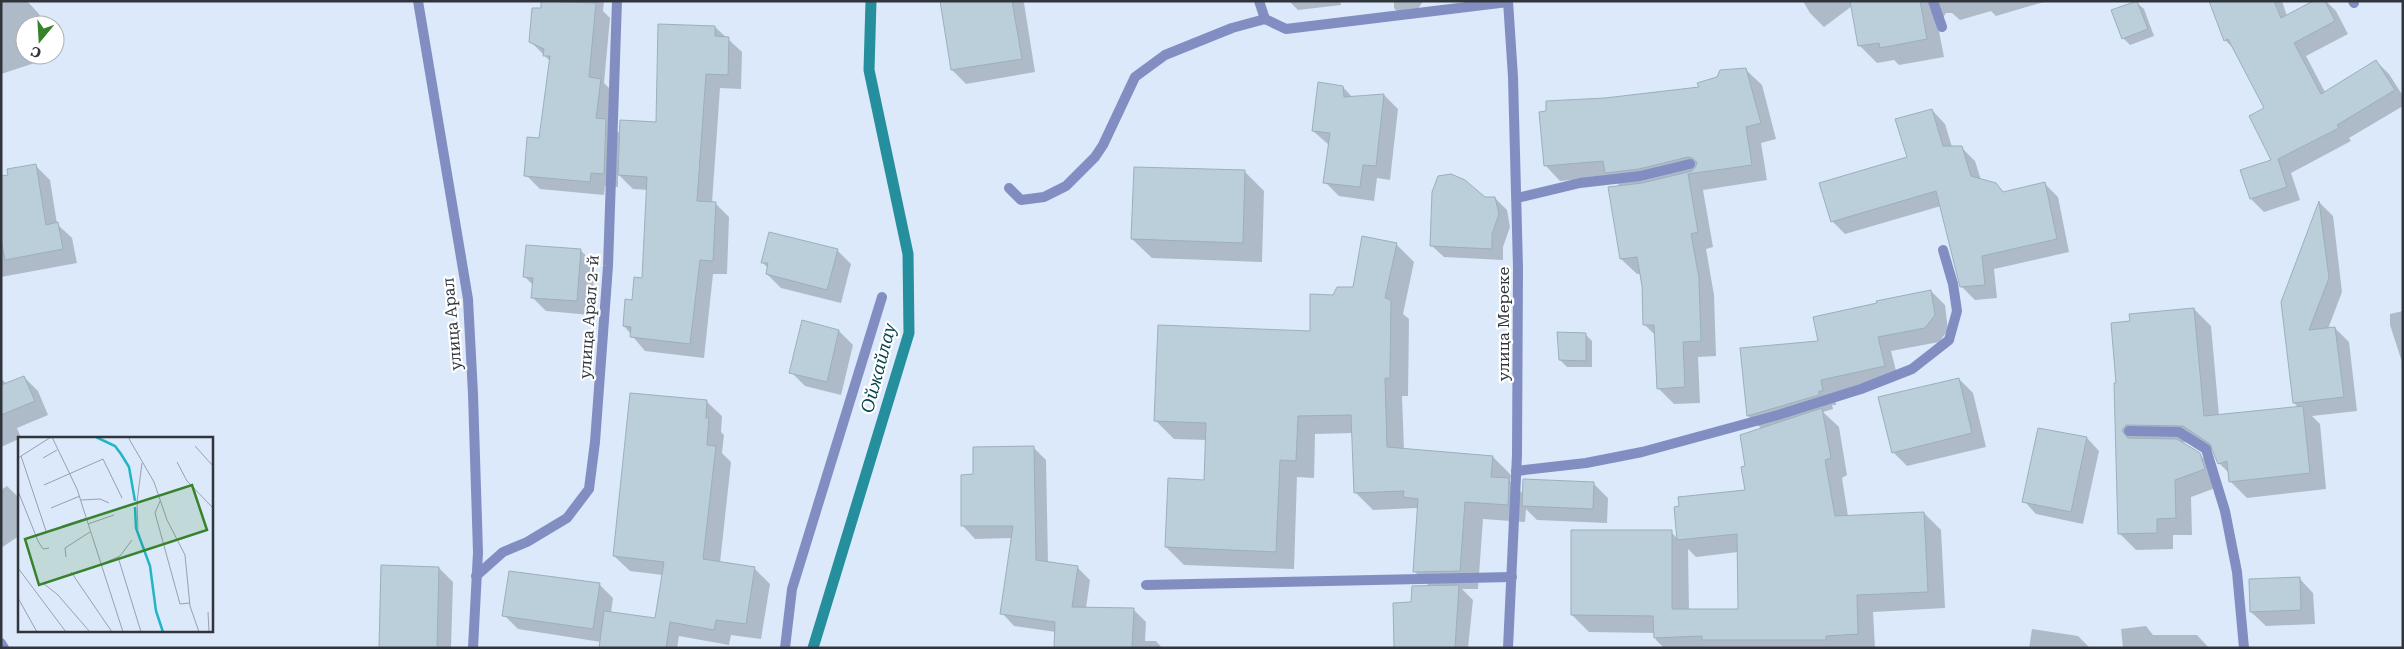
<svg xmlns="http://www.w3.org/2000/svg" width="2404" height="649" viewBox="0 0 2404 649" font-family="'Roboto Serif',serif">
  <style>
    .shadow { fill: #0003; fill-rule: evenodd }
    .lines { fill: none; stroke-linecap: round; stroke-linejoin: round }
    .stream { stroke: #258f9d; stroke-width: 11 }
    .building { fill: #bacfda; stroke: #9bb0ba }
    .minor { stroke: #828ec2; stroke-width: 10 }
    .tertiary { stroke: #828ec2; stroke-width: 10 }
    .labels { text-anchor: middle; dominant-baseline: central; stroke-width: 4.5; stroke-linejoin: round; paint-order: stroke }
    .street-label { font-size: 16px; fill: #30353c; stroke: #fff }
    .water-label { font-size: 18px; font-style: italic; fill: #05444c; stroke: #fff }
    .inset-river { fill: none; stroke: #20b5c7; stroke-width: 2.5 }
    .inset-road { fill: none; stroke: #97a1ae; stroke-width: 1 }
    .view { fill: #37822b; fill-opacity: 0.15; stroke: #37822b; stroke-width: 2.5 }
    .inset-edge { fill: none; stroke: #30353c; stroke-width: 2.5 }
  </style>
  <rect width="100%" height="100%" fill="#dbe9fa"/>
  <g class="shadow">
    <polygon points="1,1 27,1 39,14 43,25 25,25 25,55 52,55 53,57 1,74"/>
    <polygon points="543,1 604,1 603,11 610,18 604,83 615,94 611,125 621,135 657,124 715,27 742,52 741,89 720,88 712,203 715,203 729,217 727,274 713,274 704,358 645,351 624,326 644,279 648,190 633,189 618,174 618,187 605,186 604,195 540,189 526,175 540,139 551,62 530,41 542,9"/>
    <polygon points="941,1 1021,1 1024,3 1035,72 966,84 952,70"/>
    <polygon points="1289,1 1340,1 1341,5 1298,10"/>
    <polygon points="1394,1 1423,1 1415,14 1401,16 1394,8"/>
    <polygon points="1803,1 2047,1 1996,16 1991,11 1960,20 1952,13 1946,13 1938,26 1944,57 1899,65 1894,60 1877,63 1860,46 1852,6 1824,27 1810,13"/>
    <polygon points="2210,1 2282,1 2287,16 2316,1 2326,1 2336,11 2348,34 2306,56 2325,92 2376,61 2389,74 2403,96 2403,106 2349,138 2351,141 2291,173 2300,200 2264,212 2251,199 2273,160 2266,108 2235,50 2225,40"/>
    <polygon points="2136,2 2144,9 2154,36 2130,45 2123,38"/>
    <polygon points="1746,70 1762,85 1776,139 1761,143 1767,180 1703,190 1713,247 1706,249 1714,295 1716,356 1698,357 1700,403 1674,404 1658,388 1656,336 1645,325 1641,274 1637,274 1621,259 1620,186 1611,177 1560,181 1545,165 1605,100 1700,88"/>
    <polygon points="1343,87 1353,98 1384,95 1398,109 1390,180 1377,178 1374,201 1339,196 1325,182 1329,145 1313,131"/>
    <polygon points="1932,110 1945,124 1952,147 1961,147 1975,161 1981,180 1996,184 2004,193 2045,184 2058,197 2069,252 1994,269 1997,298 1975,300 1962,287 1941,206 1845,234 1832,221 1908,158"/>
    <polygon points="36,166 50,180 57,224 72,238 77,263 1,277 1,178"/>
    <polygon points="1245,172 1264,191 1262,262 1152,258 1132,239"/>
    <polygon points="1485,198 1495,198 1507,210 1510,227 1503,247 1503,260 1444,257 1432,246"/>
    <polygon points="2320,203 2333,216 2342,292 2328,329 2335,328 2349,342 2357,411 2312,416 2320,424 2326,489 2247,498 2230,481 2230,474 2219,463 2214,451 2201,443 2180,442 2199,454 2217,472 2221,486 2191,497 2192,535 2173,535 2173,549 2136,550 2119,533 2118,384 2131,322 2194,309 2211,326 2219,416 2298,407 2294,403 2282,302"/>
    <polygon points="1396,244 1414,262 1403,314 1409,319 1408,396 1402,396 1404,450 1493,457 1511,475 1510,481 1523,494 1594,484 1608,498 1607,523 1537,520 1526,509 1525,522 1483,519 1478,589 1462,589 1473,600 1468,648 1395,648 1412,604 1430,587 1415,572 1419,511 1416,508 1373,510 1355,492 1353,433 1315,434 1314,478 1297,477 1294,569 1184,565 1166,547 1205,481 1207,440 1174,439 1156,421 1311,333 1334,296 1354,289"/>
    <polygon points="580,250 595,264 591,315 546,311 532,297 534,286 524,276"/>
    <polygon points="837,250 851,264 841,303 781,288 767,274 768,268 763,263"/>
    <path d="M1931 291 1945 305 1948 330 1939 342 1891 351 1898 379 1835 394 1836 405H1832L1833 409 1823 412 1839 427 1847 475 1842 478 1848 516 1924 513 1941 530 1945 608 1873 612 1875 648H1664L1656 640 1655 633 1589 632 1572 615 1671 532 1678 539 1746 491 1747 467 1762 429 1748 416 1741 350 1820 342ZM1688 549 1696 557 1738 552 1739 610H1689Z"/>
    <polygon points="2403,311 2403,365 2390,325 2390,314"/>
    <polygon points="839,331 853,345 841,395 805,386 791,372"/>
    <polygon points="1585,334 1592,341 1592,367 1567,367 1560,360"/>
    <polygon points="24,377 38,391 48,415 17,428 21,438 1,447 1,378 6,384"/>
    <polygon points="1959,379 1973,393 1986,447 1907,466 1893,452"/>
    <polygon points="706,401 722,416 721,432 724,435 722,453 731,462 720,563 754,568 770,584 761,639 731,635 729,645 679,636 677,648 600,648 601,642 518,629 504,615 599,584 613,598 611,613 656,620 663,575 630,571 614,556"/>
    <polygon points="2087,438 2099,451 2083,524 2036,514 2024,501"/>
    <polygon points="1033,447 1046,460 1048,563 1077,567 1090,580 1086,608 1133,609 1146,622 1145,641 1156,641 1162,648 1055,648 1056,632 1014,626 1002,613 1012,538 975,539 963,526 974,475"/>
    <polygon points="7,486 19,498 19,536 1,548 1,490"/>
    <polygon points="439,568 453,582 451,648 380,648"/>
    <polygon points="2299,578 2313,593 2315,624 2266,626 2251,612"/>
    <polygon points="2146,626 2153,635 2197,635 2209,648 2123,648 2121,629"/>
    <polygon points="2032,629 2078,636 2090,648 2029,648"/>
  </g>
  <g class="lines">
    <polyline class="stream" points="813,648 909,333 908,254 869,70 871,1"/>
  </g>
  <g class="building">
    <polygon points="541,1 596,3 589,77 601,79 596,118 606,119 604,174 591,173 590,182 524,176 527,137 539,138 550,56 543,56 544,49 529,42 532,8 541,8"/>
    <polygon points="940,1 1012,1 1022,59 951,70"/>
    <polygon points="1850,1 1920,1 1927,39 1880,48 1879,43 1858,46"/>
    <polygon points="2137,1 2148,29 2122,39 2111,10"/>
    <polygon points="2209,1 2274,1 2281,18 2313,1 2325,1 2335,21 2294,43 2321,94 2376,60 2395,90 2337,125 2339,128 2278,159 2287,187 2250,199 2240,170 2271,160 2249,116 2264,108 2228,39 2224,41"/>
    <polygon points="658,24 715,26 715,36 729,37 728,75 706,74 697,201 716,202 713,261 700,260 690,344 630,337 631,327 623,326 625,299 632,300 634,277 642,278 647,177 618,175 620,120 656,122"/>
    <polygon points="1746,68 1761,123 1746,127 1752,165 1688,174 1698,232 1691,234 1699,278 1701,341 1683,342 1685,387 1657,389 1654,325 1643,325 1642,286 1637,257 1620,259 1608,187 1642,183 1692,171 1696,166 1697,162 1692,158 1688,157 1639,169 1605,173 1603,161 1544,166 1539,112 1546,111 1546,101 1605,98 1699,87 1697,83 1717,77 1720,70"/>
    <polygon points="1318,82 1343,86 1344,97 1384,94 1376,166 1363,165 1360,187 1323,183 1330,133 1312,131"/>
    <polygon points="1932,109 1943,146 1962,146 1971,176 1996,183 2003,192 2045,182 2057,239 1982,256 1985,285 1960,287 1936,191 1831,222 1819,183 1907,157 1895,119"/>
    <polygon points="36,164 46,225 58,222 63,249 5,260 1,240 1,176 8,175 7,169"/>
    <polygon points="1134,167 1245,170 1243,243 1131,239"/>
    <polygon points="1451,174 1465,180 1485,197 1495,197 1499,214 1492,234 1492,249 1430,246 1432,192 1438,176"/>
    <polygon points="2319,201 2329,278 2309,330 2335,327 2344,397 2293,403 2281,302"/>
    <polygon points="769,232 838,249 827,290 766,274 768,263 761,263"/>
    <polygon points="1362,236 1397,243 1385,298 1391,300 1390,378 1385,378 1387,447 1493,456 1491,477 1509,478 1508,505 1465,502 1460,571 1413,572 1418,499 1403,497 1404,491 1354,493 1351,415 1298,416 1296,461 1280,460 1276,552 1165,547 1168,478 1204,480 1206,423 1154,421 1158,325 1310,331 1310,294 1333,295 1337,287 1353,287"/>
    <polygon points="526,245 581,249 577,301 531,298 533,278 523,277"/>
    <polygon points="1931,290 1935,315 1925,328 1878,337 1885,366 1821,380 1823,391 1819,391 1819,395 1747,416 1740,348 1818,341 1813,317 1877,303 1876,301"/>
    <polygon points="2194,308 2204,416 2303,406 2310,473 2229,482 2227,461 2218,464 2210,444 2183,426 2126,425 2122,431 2128,438 2177,439 2200,453 2205,469 2175,480 2176,518 2157,519 2157,533 2118,534 2114,383 2116,383 2111,323 2130,321 2129,314"/>
    <polygon points="802,320 839,330 827,382 789,373"/>
    <polygon points="1557,332 1586,333 1586,361 1559,360"/>
    <polygon points="24,376 35,401 1,415 1,385"/>
    <polygon points="1959,378 1972,433 1892,453 1878,397"/>
    <polygon points="630,393 707,400 706,418 709,418 707,445 716,446 703,559 755,567 746,624 716,620 714,630 670,622 666,648 599,648 604,611 655,618 664,562 613,556"/>
    <polygon points="1822,408 1831,458 1825,460 1835,516 1924,512 1928,592 1857,595 1858,634 1826,636 1826,640 1702,640 1702,636 1654,638 1653,616 1571,615 1571,530 1672,530 1672,609 1738,609 1737,534 1677,540 1674,507 1679,506 1678,497 1745,490 1741,467 1745,466 1740,435"/>
    <polygon points="2038,428 2087,437 2071,512 2022,502"/>
    <polygon points="1034,446 1036,560 1078,566 1072,607 1134,608 1132,648 1054,648 1055,622 1000,614 1013,526 961,526 961,475 973,474 973,447"/>
    <polygon points="1523,479 1594,482 1593,509 1522,506"/>
    <polygon points="381,565 439,567 437,648 379,648"/>
    <polygon points="509,571 600,583 593,629 502,616"/>
    <polygon points="2300,577 2301,610 2250,612 2249,579"/>
    <polygon points="1459,585 1455,648 1394,648 1393,603 1411,602 1412,586"/>
  </g>
  <g class="lines">
    <g class="minor">
      <polyline points="1259,1 1265,19"/>
      <polyline points="1933,1 1942,27"/>
      <polyline points="2353,1 2354,3"/>
      <polyline points="1009,188 1021,200 1044,197 1066,186 1095,157 1103,145 1135,77 1165,55 1232,28 1265,19 1286,29 1508,2"/>
      <polyline points="1517,198 1580,183 1640,176 1690,164"/>
      <polyline points="2129,431 2179,432 2206,449 2225,511 2237,572 2244,648"/>
      <polyline points="1516,471 1586,463 1642,452 1778,415 1861,389 1912,369 1949,340 1957,311 1953,284 1943,250"/>
      <polyline points="476,576 503,552 527,542 567,518 589,489 595,442 608,266 617,1"/>
      <polyline points="1146,585 1512,577"/>
      <polyline points="1,643 4,648"/>
      <polyline points="785,648 792,589 882,297"/>
    </g>
    <g class="tertiary">
      <polyline points="418,1 468,299 473,394 478,552 473,648"/>
      <polyline points="1508,648 1517,455 1518,268 1513,77 1508,1"/>
    </g>
  </g>
  <g class="labels">
    <g class="street-label">
      <text transform="translate(589 317) rotate(-86)">улица Арал 2-й</text>
      <text transform="translate(452 324) rotate(-95)">улица Арал</text>
      <text transform="translate(1503 324) rotate(-90)">улица Мереке</text>
    </g>
    <g class="water-label">
      <text transform="translate(878 368) rotate(-75)">Ойжайлау</text>
    </g>
  </g>
  <g transform="translate(18 437)">
    <rect width="195" height="195" fill="#dbe9fa"/>
    <path class="inset-river" d="M78 0 97 9 103 17 111 30 117 64M117 70 118 91 132 129 138 174 145 195"/>
    <path class="inset-road" d="M34 0 59 52 105 195M110 0 136 45 149 83 167 118 172 169 181 195M177 9 195 29M3 19 28 94M0 21 33 0M25 21 39 13M159 25 169 44 195 71M26 48 85 22 104 61M0 54 20 104 25 112 31 111M63 63 82 62 91 66M142 64 137 76 162 167 172 166M33 71 62 59M70 87 96 78M44 89 69 81M120 92 119 65 124 26M48 120 47 111 72 95M100 120 123 195M84 127 102 119 114 103M0 131 48 195M53 135 94 195M25 146 40 158 72 195M0 161 19 195M190 175 191 195"/>
    <path class="view" d="M174 48 189 93 21 148 7 102Z"/>
    <rect width="195" height="195" class="inset-edge"/>
  </g>
  <rect width="2404" height="649" fill="none" stroke="#30353c" stroke-width="5"/>
  <g transform="translate(40 40) rotate(198)"><circle r="24" fill="#ffffff" stroke="#acaeb1"/>
  <path d="M0-4L9 19L0 12L-9 19Z" fill="#37822b"/>
  <text y="-8" font-size="14" font-weight="bold" text-anchor="middle" fill="#30353c">С</text>
  </g>
</svg>
